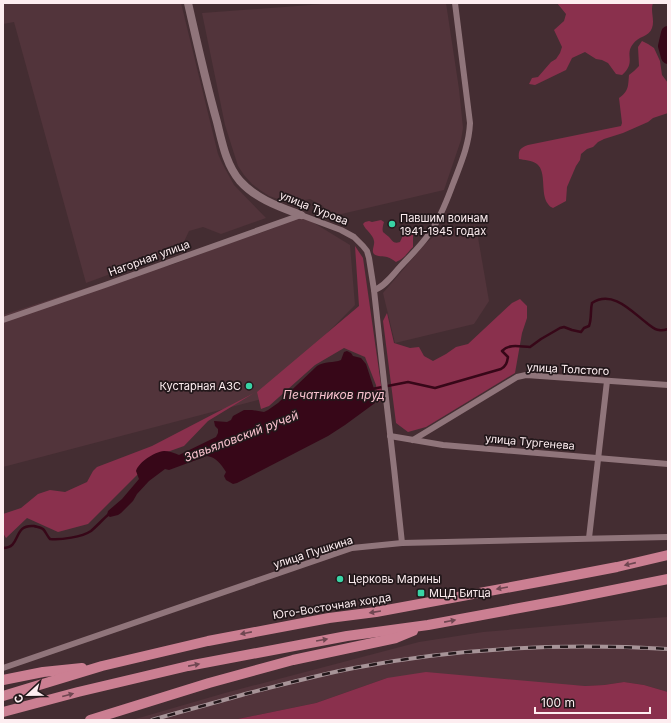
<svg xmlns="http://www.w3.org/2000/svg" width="671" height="723" viewBox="0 0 671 723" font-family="Inter,sans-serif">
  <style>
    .built { fill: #52343b }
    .green { fill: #8a304d }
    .water { fill: #370718 }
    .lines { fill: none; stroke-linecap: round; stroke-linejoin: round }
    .stream { stroke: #370718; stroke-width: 2.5 }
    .river { stroke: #370718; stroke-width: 14 }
    .minor { stroke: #90757b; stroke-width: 6 }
    .tertiary { stroke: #90757b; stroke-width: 8 }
    .primary { stroke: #cb7f92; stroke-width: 10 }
    .rail-casing { stroke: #a79498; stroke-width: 4 }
    .rail { stroke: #23181b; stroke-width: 2.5; stroke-dasharray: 8; stroke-linecap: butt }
    .oneway { fill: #6f4651 }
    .poi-dot { fill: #39d4a5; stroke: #23181b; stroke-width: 1.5 }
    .labels { text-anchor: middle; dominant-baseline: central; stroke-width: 3.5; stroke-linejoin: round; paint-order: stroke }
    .street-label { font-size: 11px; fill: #fdedf0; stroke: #23181b }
    .poi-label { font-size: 11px; fill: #fdedf0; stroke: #23181b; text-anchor: start }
    .water-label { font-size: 12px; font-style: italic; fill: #f8c2ce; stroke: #23181b }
  </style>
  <rect width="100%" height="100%" fill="#442d32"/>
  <g class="built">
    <polygon points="3,3 181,3 218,154 222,163 234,185 266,218 221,234 203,227 189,231 181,248 86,283 14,22 3,24"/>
    <polygon points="337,3 446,3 459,89 463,128 461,140 444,190 333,216 326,211 323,206 310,199 290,203 269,196 260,190 252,184 244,175 238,166 225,125 202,13"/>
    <polygon points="301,215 350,245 355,305 262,399 3,467 3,315 95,285 174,264 219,247 274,228"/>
    <polygon points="476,226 489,301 474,324 395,343 383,293 426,243 441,231"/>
    <polygon points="668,617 668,692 644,685 624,682 604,685 585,686 387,678 316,703 233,720 132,720 225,693 419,642 483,632 611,621"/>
  </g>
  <g class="green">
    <path d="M557 3H653C650 11 655 20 652 28 649 37 638 36 633 44 624 55 637 62 622 75L616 74 608 63 602 60 596 59 585 52 572 58 566 70 535 85 529 84 532 78 538 77 551 62 556 59 560 53 562 47 554 30 564 21 566 14Z"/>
    <path d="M642 41 648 44 654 48 660 61 662 75 668 83V113L653 118 648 122 623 133 604 139 598 142 593 147 587 149 581 154 580 160 576 166 567 187 566 201 553 208C551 207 549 206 548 204 540 194 547 172 537 164 532 160 524 160 519 159 518 150 520 148 528 145L621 126 622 123 619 98C629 91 628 86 629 75L634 71 639 66 638 47Z"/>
    <path d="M381 220 384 222C383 225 382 230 383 232 384 233 388 236 389 237 393 241 393 244 400 242 404 234 402 231 413 233V247C406 254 405 258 396 262 393 260 391 258 387 257 384 256 377 257 374 254 371 251 375 245 374 241 373 234 366 231 363 224L365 222 369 221 372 222Z"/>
    <polygon points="355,246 363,258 383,399 378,403 376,385 365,357 344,348 315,365 269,406 261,409 257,392 359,306"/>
    <polygon points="520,299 527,306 527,318 522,333 515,373 426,427 408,432 396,423 383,321 387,313 394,343 410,348 419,347 424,356 433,361 446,354 456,347 468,344 512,303"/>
    <polygon points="254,393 208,421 184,446 156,456 88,524 58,532 27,518 6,538 3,533 3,514 21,508 38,494 50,490 65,492 87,482 93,471 97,467 152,446"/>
    <polygon points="426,672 585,686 604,685 624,682 644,685 668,692 668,720 233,720 316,703 387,678"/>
  </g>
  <path class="water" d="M347 351 351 353 353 356 361 358 366 364 376 395V399L375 403 345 425 328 436 237 483 233 484 226 480 224 476 226 472C221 464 216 457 207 456L169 470 165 469 149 481 137 494 133 501 121 513 118 515 110 517 107 515 108 511 122 499 139 479 136 471C139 462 154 452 164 451 169 451 174 453 179 455L216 437 218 433V429L215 426 214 421 227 422 231 420 233 416 244 410H252L264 412 268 410 278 403 317 366C324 361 334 363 341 360L344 352Z"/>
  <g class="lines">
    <g class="stream">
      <path d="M372 389 408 382 435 388 501 369C506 366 507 363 508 357L502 351C510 343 521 347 530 347L541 339 560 328 564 327 572 330 581 332 584 328 589 326C592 318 590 311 592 303 613 289 633 313 648 324 651 326 655 330 659 330 662 331 665 330 668 329"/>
      <path d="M3 548C22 548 12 524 34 526 37 527 40 527 43 529 46 532 47 536 50 539 61 540 82 537 91 531 97 526 103 519 109 514"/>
    </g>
    <polyline class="river" points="668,33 665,46 668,57"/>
    <g class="minor">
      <path d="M374 290C384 287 392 276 399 268 410 256 422 245 431 231 441 217 447 200 453 184 461 163 469 145 470 123L455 3"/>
      <polyline points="3,320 105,285 301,215 341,230 354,237 363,246 367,251 369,258 374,290 384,381 394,468 402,543"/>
      <polyline points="390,436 443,445 668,464"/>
      <polyline points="413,440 517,377 526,375 668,385"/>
      <polyline points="589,538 607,381"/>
      <polyline points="3,668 352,548 402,543 668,537"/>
    </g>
    <path class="tertiary" d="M188 3C197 43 206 83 217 122 222 142 226 165 240 181 256 199 280 207 301 215"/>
    <g class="primary">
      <polyline points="3,680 43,672 82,668"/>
      <polyline points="3,696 102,666 208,641 329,618 376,612 549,580 617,567 668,555"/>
      <polyline points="3,712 78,692 188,666 347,636 428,625 563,600 668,579"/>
      <polyline points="90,720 209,683 293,660 396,638 413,631"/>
    </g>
    <g class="rail-casing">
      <path id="rail" d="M152 720C183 711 214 703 245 694 281 685 318 675 354 668 457 648 563 643 668 649"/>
    </g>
    <use href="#rail" class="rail"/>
  </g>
  <defs><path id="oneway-solid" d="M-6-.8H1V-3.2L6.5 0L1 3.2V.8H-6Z"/></defs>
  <g class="oneway">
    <use href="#oneway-solid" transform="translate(630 564) rotate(167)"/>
    <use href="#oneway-solid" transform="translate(502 588) rotate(170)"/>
    <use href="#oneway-solid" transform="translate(375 612) rotate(171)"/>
    <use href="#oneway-solid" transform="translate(450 621) rotate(-11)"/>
    <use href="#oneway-solid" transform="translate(246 633) rotate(169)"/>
    <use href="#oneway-solid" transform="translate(322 640) rotate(-10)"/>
    <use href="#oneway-solid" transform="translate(194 665) rotate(-11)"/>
    <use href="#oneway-solid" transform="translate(68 695) rotate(-15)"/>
  </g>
  <g class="poi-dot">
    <circle cx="392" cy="224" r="4"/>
    <circle cx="249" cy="386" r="4"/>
    <circle cx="340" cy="579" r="4"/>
    <rect x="417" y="589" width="8" height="8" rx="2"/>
  </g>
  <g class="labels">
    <g class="street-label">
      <text transform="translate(314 208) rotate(22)">улица Турова</text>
      <text transform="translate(149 258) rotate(-20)">Нагорная улица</text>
      <text transform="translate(568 369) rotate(3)">улица Толстого</text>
      <text transform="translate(530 442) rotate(5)">улица Тургенева</text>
      <text transform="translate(313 552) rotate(-18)">улица Пушкина</text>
      <text transform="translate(332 606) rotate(-9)">Юго-Восточная хорда</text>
    </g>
    <g class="poi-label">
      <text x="400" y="218">Павшим воинам<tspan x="400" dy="13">1941-1945 годах</tspan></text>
      <text x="241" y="386" text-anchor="end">Кустарная АЗС</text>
      <text x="348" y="579">Церковь Марины</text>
      <text x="429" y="593">МЦД Битца</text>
    </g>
    <g class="water-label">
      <text x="334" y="394">Печатников пруд</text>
      <text transform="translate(241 436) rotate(-21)">Завьяловский ручей</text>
    </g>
  </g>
  <rect width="671" height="723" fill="none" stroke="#fdedf0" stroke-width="8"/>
  <g transform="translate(28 695) rotate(248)" stroke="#23181b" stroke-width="3" paint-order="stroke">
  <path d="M0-3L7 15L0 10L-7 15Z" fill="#fdedf0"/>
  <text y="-6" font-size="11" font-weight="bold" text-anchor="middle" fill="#fdedf0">С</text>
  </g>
  <path d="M535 707v6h115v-6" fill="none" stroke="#fdedf0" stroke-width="2"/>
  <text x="541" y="707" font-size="12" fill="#fdedf0" stroke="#23181b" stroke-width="3" paint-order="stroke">100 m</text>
</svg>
